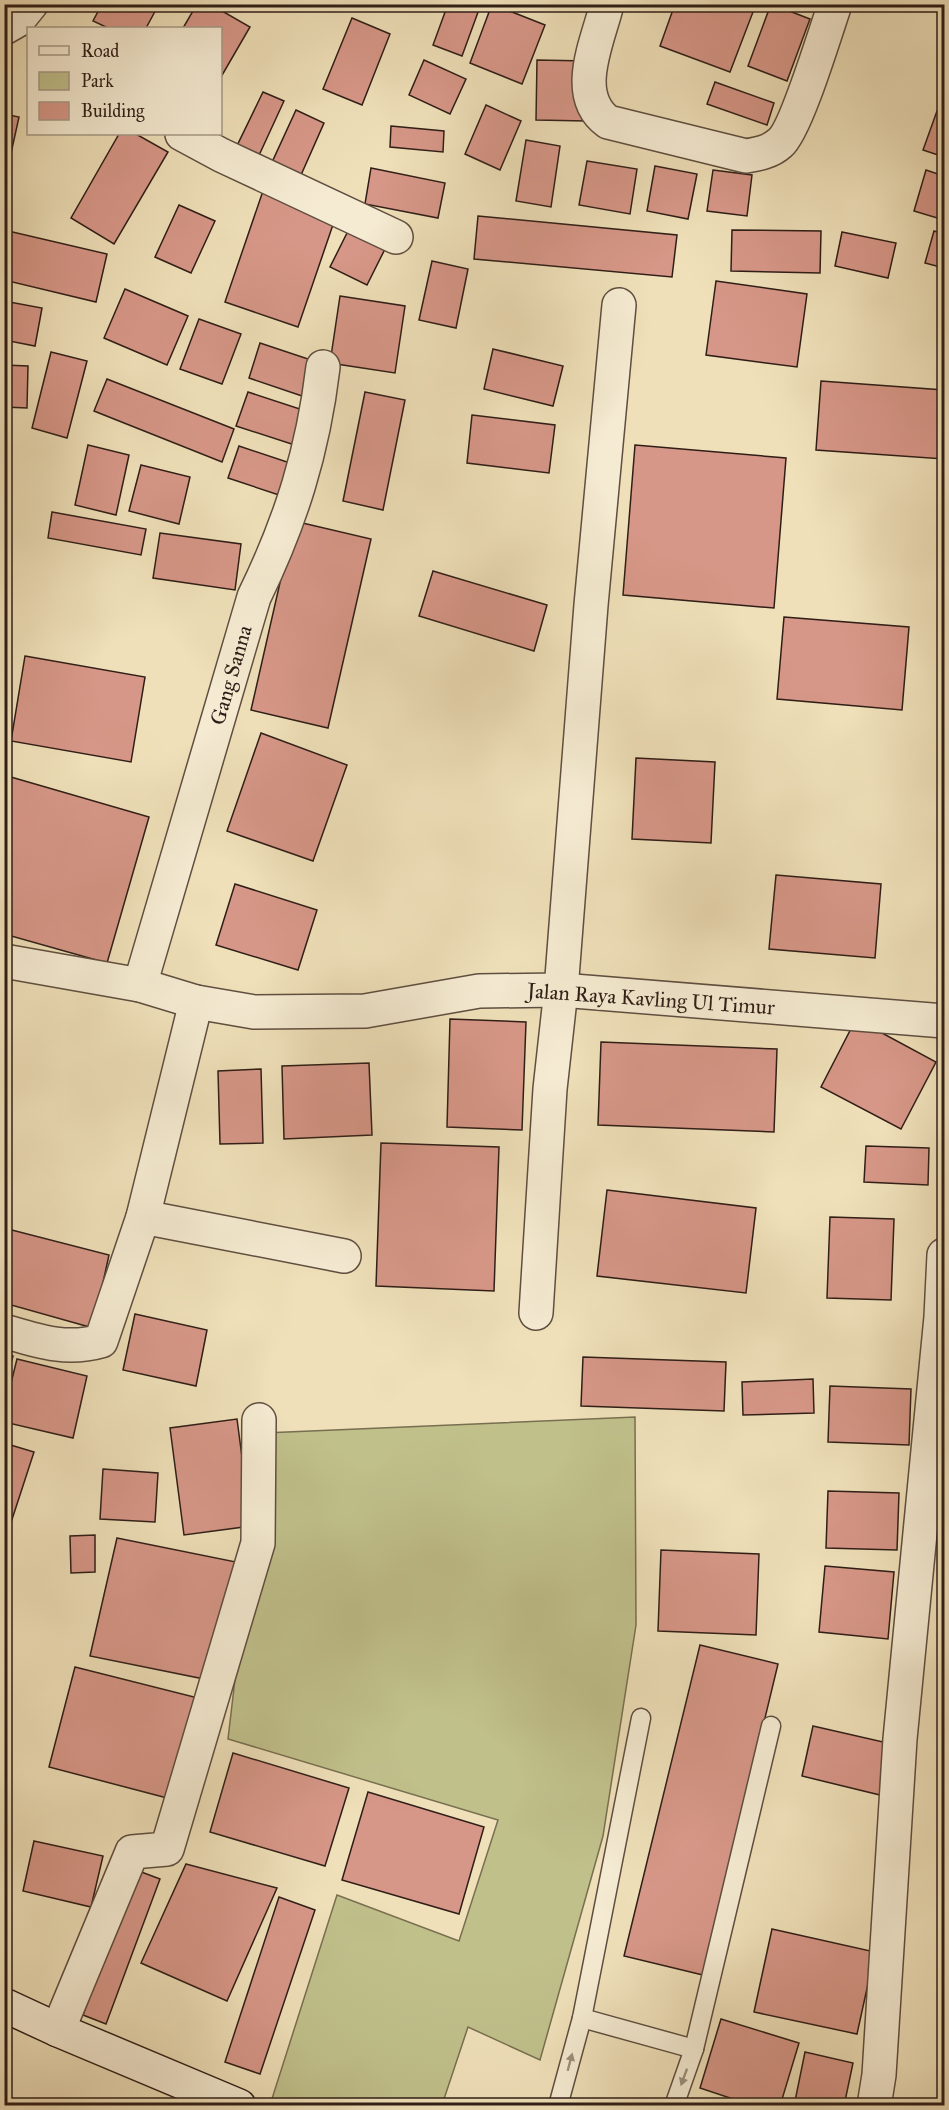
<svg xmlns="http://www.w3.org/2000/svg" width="949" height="2110" viewBox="0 0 949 2110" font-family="'IM FELL Great Primer',serif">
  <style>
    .green { fill: #c0c08b; stroke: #786f51; stroke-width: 1.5 }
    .building { fill: #d79788; stroke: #2f1e17; stroke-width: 1.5 }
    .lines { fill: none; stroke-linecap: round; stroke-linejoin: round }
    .lane-casing { stroke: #5f4e40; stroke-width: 21 }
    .street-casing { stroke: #5f4e40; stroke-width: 36 }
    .secondary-casing { stroke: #2f1e17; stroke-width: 36 }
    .lane { stroke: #f5ebd2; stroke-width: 18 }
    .street { stroke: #f5ebd2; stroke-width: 33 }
    .secondary { stroke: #f5ebd2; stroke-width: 33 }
    .oneway { fill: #9c8f7e }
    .labels { text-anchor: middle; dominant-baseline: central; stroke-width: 4.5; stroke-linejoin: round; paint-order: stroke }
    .street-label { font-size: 21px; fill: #2f1e17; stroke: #f5ebd2 }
  </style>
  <rect width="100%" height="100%" fill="#efe0b9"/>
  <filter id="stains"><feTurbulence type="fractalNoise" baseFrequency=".00333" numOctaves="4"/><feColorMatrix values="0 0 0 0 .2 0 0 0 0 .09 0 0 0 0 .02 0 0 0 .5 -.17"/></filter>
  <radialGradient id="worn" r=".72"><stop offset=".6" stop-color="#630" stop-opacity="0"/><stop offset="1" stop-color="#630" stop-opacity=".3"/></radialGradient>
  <polygon class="green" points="635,1417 636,1625 603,1836 540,2060 468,2027 442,2105 270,2105 337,1895 459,1941 498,1820 228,1739 264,1433"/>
  <g class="building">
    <polygon points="102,4 159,4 146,28 108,28 93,21"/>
    <polygon points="197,4 210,4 250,27 221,77 220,28 183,28"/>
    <polygon points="448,4 481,4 462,56 433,45"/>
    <polygon points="492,4 545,25 522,84 470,63"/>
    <polygon points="675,4 732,4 753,12 730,72 660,46"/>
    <polygon points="771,4 810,19 787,81 748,66"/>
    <polygon points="352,18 390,34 362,105 323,89"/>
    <polygon points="424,60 466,79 450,114 409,95"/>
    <polygon points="537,60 587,61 586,121 536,120"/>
    <polygon points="715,82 774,103 767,125 707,104"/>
    <polygon points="263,92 284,101 255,164 233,154"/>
    <polygon points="486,105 521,121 500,170 465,154"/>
    <polygon points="296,110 324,123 297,184 268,171"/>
    <polygon points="937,111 944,114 944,157 923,150"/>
    <polygon points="4,114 19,117 10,158 4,157"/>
    <polygon points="391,126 444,131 443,152 390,147"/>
    <polygon points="119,134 136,134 168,152 114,244 71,218"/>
    <polygon points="526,140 560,146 551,207 516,201"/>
    <polygon points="587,161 637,169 630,214 579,205"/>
    <polygon points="655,166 697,174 688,219 647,211"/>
    <polygon points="371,168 445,183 438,218 365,204"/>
    <polygon points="713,170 752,175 747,216 707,211"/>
    <polygon points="926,170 944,176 944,220 914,211"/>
    <polygon points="264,188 337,213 298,327 225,302"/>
    <polygon points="179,205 215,221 191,273 155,257"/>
    <polygon points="478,216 677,235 672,277 474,259"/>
    <polygon points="350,227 387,245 367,285 330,267"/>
    <polygon points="4,230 107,254 96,302 4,280"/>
    <polygon points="732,230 821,231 820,273 731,271"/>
    <polygon points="934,231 944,234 944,268 925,263"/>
    <polygon points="842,232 896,243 888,278 835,266"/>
    <polygon points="432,261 468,269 456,328 419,320"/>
    <polygon points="716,281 807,294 797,367 706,355"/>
    <polygon points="125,289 188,316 167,365 104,338"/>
    <polygon points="340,296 405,306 395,373 330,363"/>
    <polygon points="4,301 42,308 35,346 4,340"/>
    <polygon points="199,319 241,334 222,384 180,369"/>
    <polygon points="260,343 317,362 305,397 249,378"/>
    <polygon points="493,349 563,366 553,406 484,389"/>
    <polygon points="51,352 87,361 67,438 32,428"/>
    <polygon points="4,365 28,366 27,408 4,407"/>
    <polygon points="107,379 234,429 222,462 94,411"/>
    <polygon points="821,381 944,390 944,459 816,450"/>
    <polygon points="248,392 315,414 304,448 236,426"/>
    <polygon points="365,392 405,400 383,510 343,501"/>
    <polygon points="472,415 555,425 549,473 467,463"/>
    <polygon points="88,445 129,455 116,515 75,505"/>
    <polygon points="635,445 786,458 774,608 623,595"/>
    <polygon points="239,446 296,465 285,497 228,478"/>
    <polygon points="141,465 190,477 179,524 129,511"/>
    <polygon points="52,512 146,529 141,555 48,538"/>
    <polygon points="294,521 371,539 328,728 251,710"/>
    <polygon points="160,533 241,544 235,590 153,578"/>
    <polygon points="433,571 547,605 534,651 419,616"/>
    <polygon points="784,617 909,627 902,710 777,699"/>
    <polygon points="25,656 145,677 131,762 11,741"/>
    <polygon points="261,733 347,765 313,861 227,831"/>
    <polygon points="636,758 715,762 711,843 632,839"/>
    <polygon points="4,775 149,817 107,963 4,934"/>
    <polygon points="776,875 881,884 875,958 769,949"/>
    <polygon points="235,884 317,910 298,970 216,945"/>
    <polygon points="450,1019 526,1022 522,1130 447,1127"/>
    <polygon points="856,1019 936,1062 901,1129 821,1087"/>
    <polygon points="601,1042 777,1049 774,1132 598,1125"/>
    <polygon points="369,1063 372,1135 284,1139 282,1066"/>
    <polygon points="261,1069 263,1143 220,1144 218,1071"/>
    <polygon points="381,1143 499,1147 494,1291 376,1286"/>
    <polygon points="866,1146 929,1148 928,1185 864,1182"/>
    <polygon points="607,1190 756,1208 746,1293 597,1276"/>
    <polygon points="830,1217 894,1219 891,1300 827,1298"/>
    <polygon points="4,1228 109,1255 93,1328 4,1303"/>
    <polygon points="135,1314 207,1330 196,1386 123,1370"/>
    <polygon points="4,1354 13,1356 4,1388"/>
    <polygon points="583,1357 726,1362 724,1411 581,1406"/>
    <polygon points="17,1359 87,1376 73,1438 4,1422 4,1411"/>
    <polygon points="813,1379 814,1413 743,1415 742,1382"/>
    <polygon points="830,1386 911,1389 909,1445 828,1442"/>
    <polygon points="237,1419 251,1526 184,1535 170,1428"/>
    <polygon points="4,1443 34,1452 4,1544"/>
    <polygon points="103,1469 158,1473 155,1522 100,1519"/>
    <polygon points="828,1491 899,1493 897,1550 826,1548"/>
    <polygon points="95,1535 95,1572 71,1573 70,1536"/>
    <polygon points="117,1538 236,1562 214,1681 90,1656"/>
    <polygon points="661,1550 759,1554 756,1635 658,1631"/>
    <polygon points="825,1566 894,1572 888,1639 819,1632"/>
    <polygon points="700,1645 778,1664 703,1975 624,1956"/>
    <polygon points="75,1667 198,1698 171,1799 49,1767"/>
    <polygon points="813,1726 892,1744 880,1795 802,1776"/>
    <polygon points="233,1753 349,1788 325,1866 210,1832"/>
    <polygon points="368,1792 484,1827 459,1914 342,1880"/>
    <polygon points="34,1841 103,1856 91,1907 23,1891"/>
    <polygon points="186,1864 277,1888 227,2001 141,1963"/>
    <polygon points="136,1870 160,1879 106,2024 83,2015"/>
    <polygon points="279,1897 315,1910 260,2074 225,2062"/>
    <polygon points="772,1929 875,1952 857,2034 754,2012"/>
    <polygon points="721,2019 799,2043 780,2106 754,2106 700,2088"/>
    <polygon points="805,2052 853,2063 844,2106 794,2106"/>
    <polygon points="7,2096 31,2106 4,2106"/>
  </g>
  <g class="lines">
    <g class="lane-casing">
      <g id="lane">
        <polyline points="582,2018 694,2049"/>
        <polyline points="558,2106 582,2018 641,1718"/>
        <polyline points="674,2106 694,2049 771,1726"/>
      </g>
    </g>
    <g class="street-casing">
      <g id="street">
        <path d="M607 4C598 41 571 95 608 122L746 156C758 154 770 152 780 143 796 130 826 30 835 4"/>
        <polyline points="4,28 18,20 31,4"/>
        <polyline points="182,134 221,155 396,237"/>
        <polyline points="4,961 140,985 196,1002 254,1012 365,1011 479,991 561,990 944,1021"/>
        <path d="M140 985 254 597C291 521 313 451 323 367"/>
        <polyline points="143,1217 344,1256"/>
        <polyline points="536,1313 550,1089 561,990 591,605 619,305"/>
        <path d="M4 1331C38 1341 66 1351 101 1341L143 1217 196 1002"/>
        <polyline points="58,2030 132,1852 167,1849 258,1543 259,1420"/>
        <polyline points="874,2106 879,2075 900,1739 941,1317 944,1255"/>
      </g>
    </g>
    <g class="secondary-casing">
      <polyline id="secondary" points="4,2005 58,2030 239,2106"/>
    </g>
    <use href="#lane" class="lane"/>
    <use href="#street" class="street"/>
    <use href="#secondary" class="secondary"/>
  </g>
  <defs><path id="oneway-solid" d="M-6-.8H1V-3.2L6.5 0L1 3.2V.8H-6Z" transform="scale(1.5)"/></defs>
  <g class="oneway">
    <use href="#oneway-solid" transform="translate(570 2062) rotate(-75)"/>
    <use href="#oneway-solid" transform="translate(684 2077) rotate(110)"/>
  </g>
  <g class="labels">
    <g class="street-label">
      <text transform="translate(231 675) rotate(-74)">Gang Sanna</text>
      <text transform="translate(651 999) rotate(4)">Jalan Raya Kavling Ul Timur</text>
    </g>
  </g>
  <rect width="949" height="2110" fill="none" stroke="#efe0b9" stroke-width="24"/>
  <rect x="6" y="6" width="937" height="2098" fill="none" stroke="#2f1e17" stroke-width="3"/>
  <rect x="12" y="12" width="925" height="2086" fill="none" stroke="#2f1e17" stroke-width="1.5"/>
  <rect x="27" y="27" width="195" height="108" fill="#f5ebd2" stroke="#a69987" stroke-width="1.5"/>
  <rect x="39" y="46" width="30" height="9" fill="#f5ebd2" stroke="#a69987" stroke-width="1.5"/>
  <text x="81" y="57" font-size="18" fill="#2f1e17">Road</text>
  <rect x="39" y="72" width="30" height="18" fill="#c0c08b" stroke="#a69987" stroke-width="1.5"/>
  <text x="81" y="87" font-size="18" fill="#2f1e17">Park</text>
  <rect x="39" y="102" width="30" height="18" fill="#d79788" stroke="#a69987" stroke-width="1.5"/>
  <text x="81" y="117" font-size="18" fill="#2f1e17">Building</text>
  <rect width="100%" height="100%" filter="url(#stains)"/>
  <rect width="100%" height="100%" fill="url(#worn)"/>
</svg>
